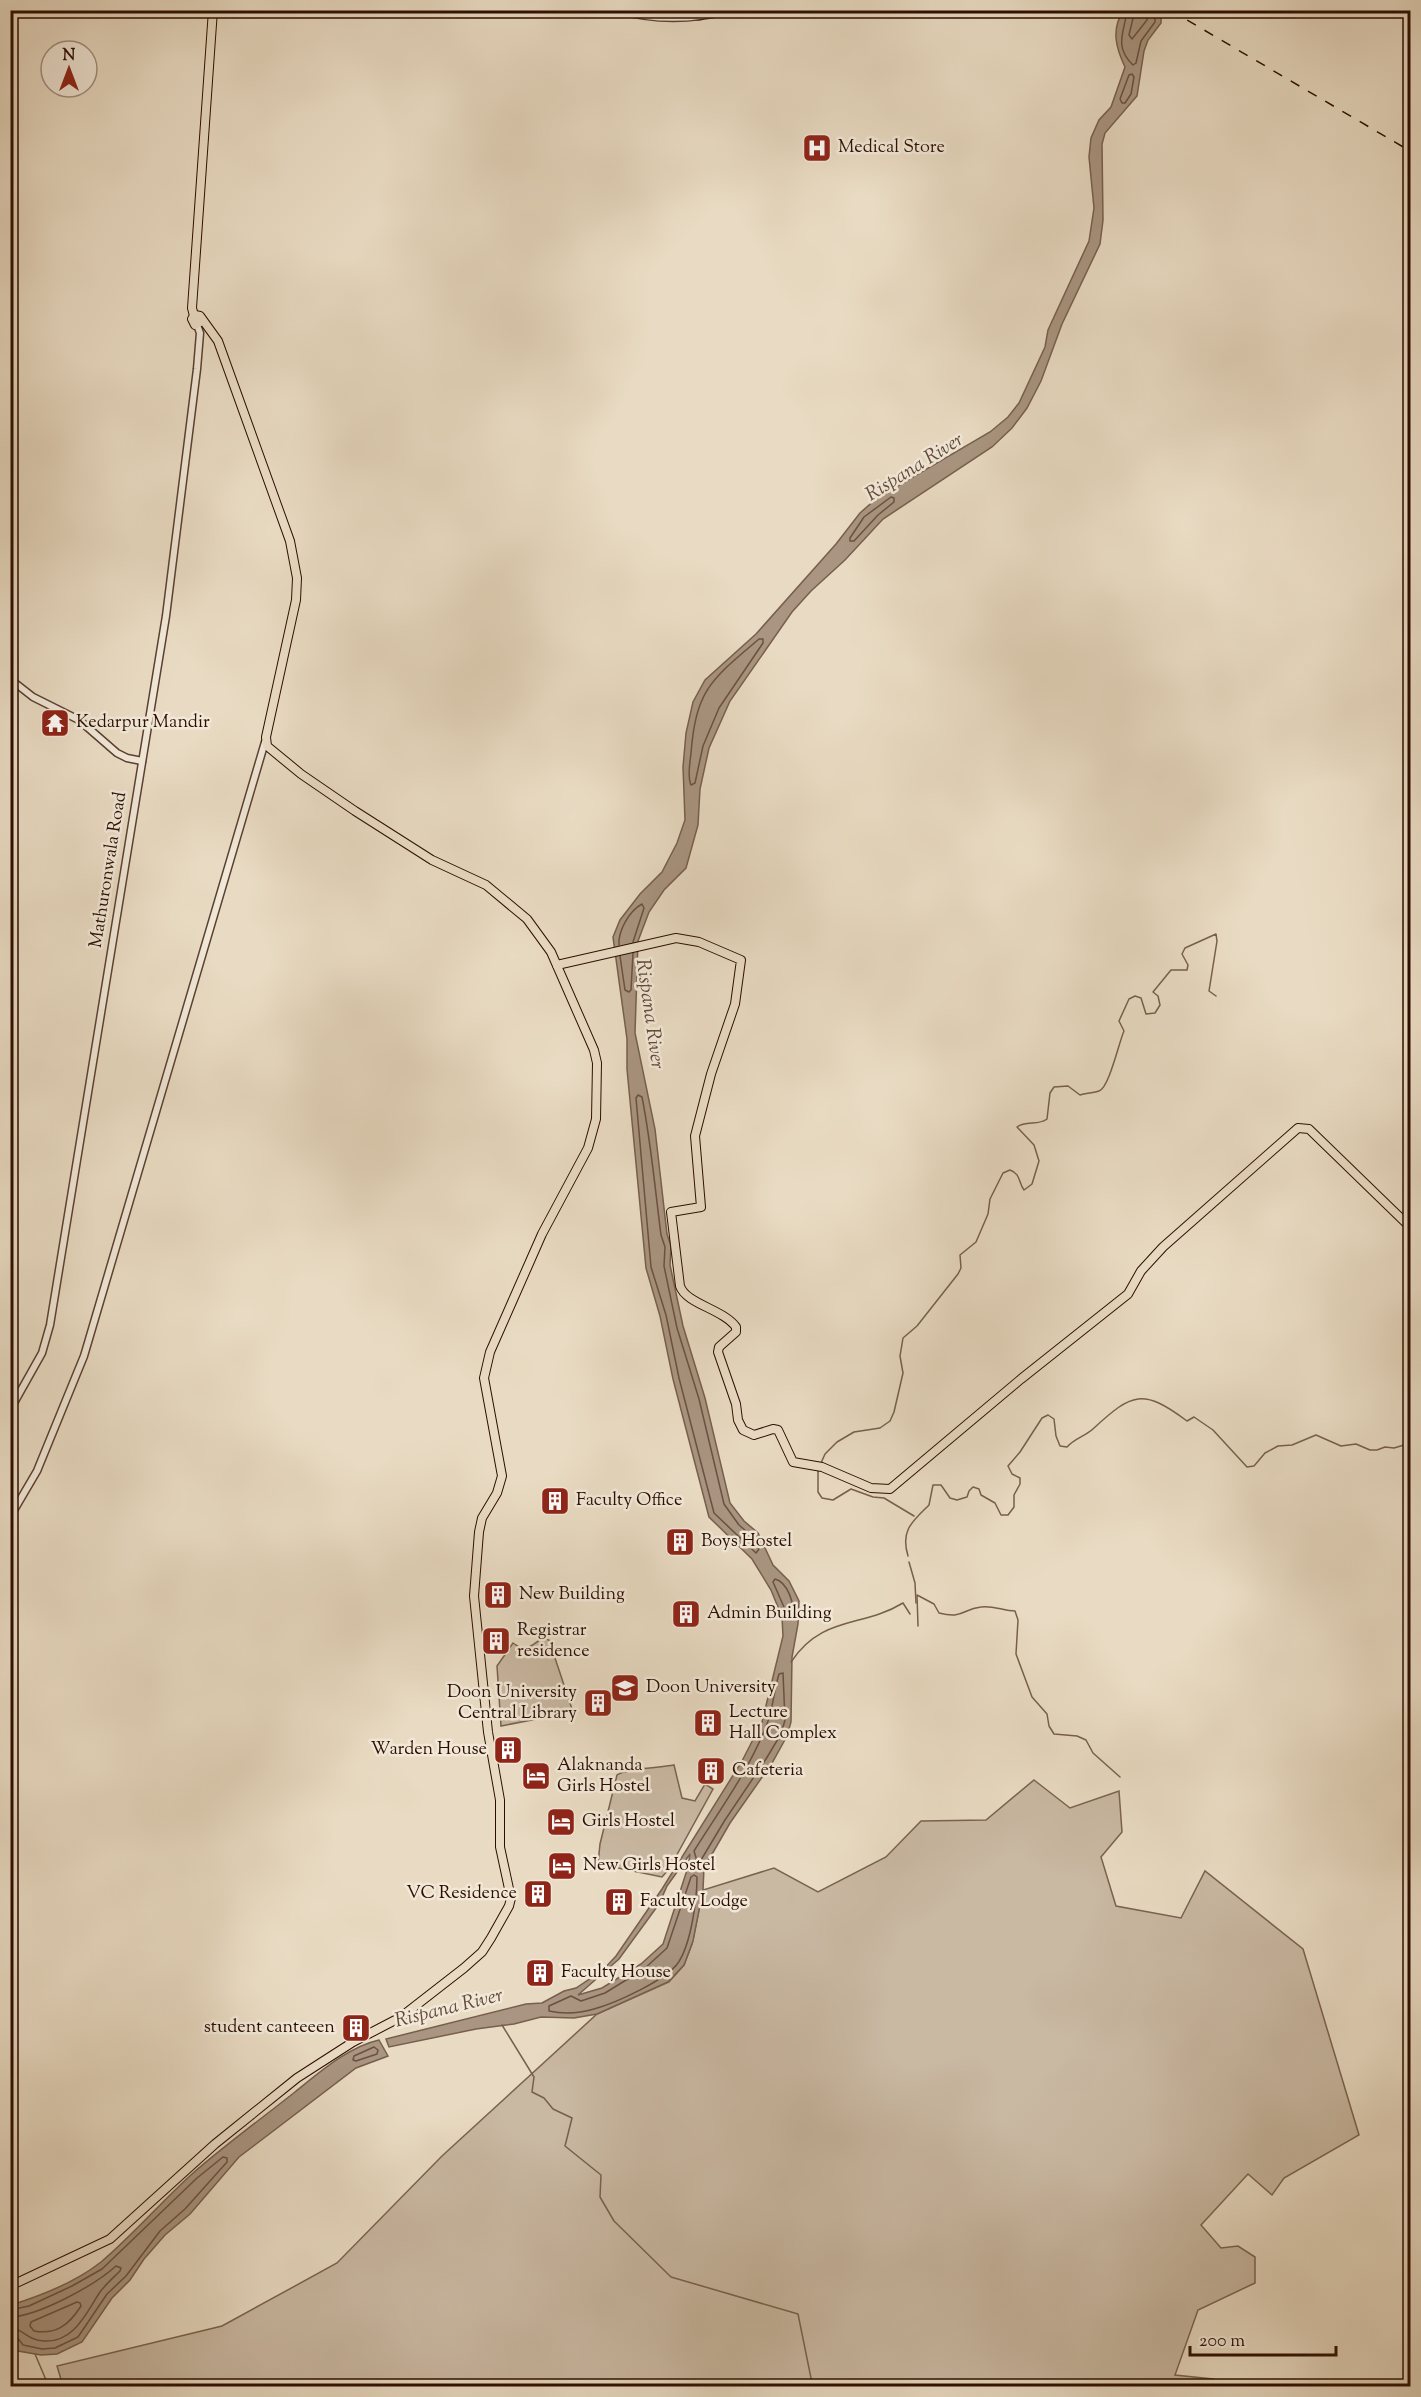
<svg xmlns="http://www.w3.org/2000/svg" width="1421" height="2397" viewBox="0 0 1421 2397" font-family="'Sorts Mill Goudy',serif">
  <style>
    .green { fill: #c9b8a2; stroke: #7a6251; stroke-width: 1.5 }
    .water { fill: #a99581; stroke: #775f4d; stroke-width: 1.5; fill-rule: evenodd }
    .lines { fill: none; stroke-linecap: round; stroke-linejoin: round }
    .shore { stroke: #6a5140; stroke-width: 1.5 }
    .stream { stroke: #775f4d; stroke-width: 1.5 }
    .minor-casing { stroke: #5b4031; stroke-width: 9 }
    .major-casing { stroke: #2c0d00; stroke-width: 10 }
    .highway-casing { stroke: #2c0d00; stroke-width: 11 }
    .minor { stroke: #f1e8d8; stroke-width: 6 }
    .major { stroke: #e9dbc3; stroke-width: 8 }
    .highway { stroke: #e9dbc3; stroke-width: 8 }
    .rail { stroke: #2c0d00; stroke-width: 1.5; stroke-dasharray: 10 10; stroke-linecap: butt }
    .labels { text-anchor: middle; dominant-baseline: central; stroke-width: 5; stroke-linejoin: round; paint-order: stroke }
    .poi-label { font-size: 18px; fill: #2c0d00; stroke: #f1e8d8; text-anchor: start }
    .street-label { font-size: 18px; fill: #2c0d00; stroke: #f1e8d8 }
    .water-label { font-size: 20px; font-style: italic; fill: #644a3a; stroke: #f1e8d8 }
  </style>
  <rect width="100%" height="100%" fill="#e9dbc3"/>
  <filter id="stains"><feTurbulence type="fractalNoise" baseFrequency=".00333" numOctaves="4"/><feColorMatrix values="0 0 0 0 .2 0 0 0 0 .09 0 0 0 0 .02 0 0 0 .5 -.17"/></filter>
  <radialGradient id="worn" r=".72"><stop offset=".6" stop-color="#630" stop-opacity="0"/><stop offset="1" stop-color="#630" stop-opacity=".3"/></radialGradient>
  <g class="green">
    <path d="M542 1638 549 1640 573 1712 501 1726 497 1666 513 1643C525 1652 531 1647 542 1638Z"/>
    <path d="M674 1765 682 1798 695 1801 705 1784 713 1789 669 1869 662 1877 598 1864 600 1844 617 1775C626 1768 659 1768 674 1765Z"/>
    <polygon points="1034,1780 1070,1808 1119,1791 1122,1832 1101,1857 1116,1906 1181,1918 1205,1871 1303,1949 1359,2135 1284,2178 1272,2195 1248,2174 1201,2225 1221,2248 1238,2246 1255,2257 1255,2283 1198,2310 1175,2375 1213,2379 1218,2386 63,2386 57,2366 222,2326 337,2263 442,2156 597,2014 669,1982 684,1965 692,1944 703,1890 774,1868 818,1892 886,1857 921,1821 986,1820"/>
  </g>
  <g class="water">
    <path d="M1123 11H1161V23L1148 40 1144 51 1137 96 1105 133 1102 144 1103 220 1100 244 1062 324 1041 381 1027 408 1012 428 992 447 883 519 845 560 811 591 792 612 730 701 709 748 700 789 698 825 686 868 664 890 649 912 638 941 635 1033 655 1129 667 1234 671 1246 670 1265 683 1326 705 1398 730 1503 744 1521 758 1533 773 1565 789 1581 799 1601 798 1624 792 1657 791 1722 787 1736 772 1763 730 1823 704 1868 703 1890 693 1941 684 1965 668 1982 597 2014 574 2018 541 2017 514 2024 476 2029 389 2047 386 2039 526 2004 542 2003 564 1991 576 1988 603 1970 616 1956 662 1889 742 1761 762 1722 783 1636 782 1617 771 1590 752 1559 709 1517 673 1379 660 1316 646 1268 627 1069V1039L613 937 620 920 640 894 662 872 677 843 685 820 683 767 686 733 693 702 705 680 756 634 836 544 860 513 877 498 990 432 1008 417 1019 403 1045 347 1048 330 1089 241 1094 208 1089 157 1091 138 1099 120 1111 107 1125 67C1116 48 1111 30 1123 11ZM690 1854 688 1867 663 1944 641 1964 602 1988 578 1995 619 1959 659 1904 667 1886Z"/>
    <path d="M379 2040 388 2056 356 2068 239 2157 190 2214 165 2235 144 2259 130 2280 112 2298 82 2342 57 2354 41 2355 18 2351 14 2342 11 2341V2305C40 2296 76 2282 101 2262 133 2235 161 2202 192 2174 225 2145 261 2119 295 2092 320 2072 348 2047 379 2040Z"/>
  </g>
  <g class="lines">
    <g class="shore">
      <path d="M1127 10C1125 31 1113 46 1133 65L1136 63 1141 41 1155 22V10"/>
      <polyline points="1135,10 1129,35 1132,39 1147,20 1148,10"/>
      <polygon points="1132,74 1134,77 1131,94 1125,103 1122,103 1120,99 1129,75"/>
      <polygon points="891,497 894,498 894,502 878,515 854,541 850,541 850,538 864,517"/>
      <path d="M759 639H763V643L719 708 703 746 695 783 691 785C687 776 690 763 691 753 696 689 712 679 759 639Z"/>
      <path d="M619 945C618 931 629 911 642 904L644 908 633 942"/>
      <polyline points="620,956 625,990 629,992 631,990 633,953"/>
      <path d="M638 1095 642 1097C651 1142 655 1189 661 1235L665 1247 664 1266 677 1328 699 1399 724 1504 739 1525 753 1537 759 1549 756 1553 714 1513 679 1378 666 1315 651 1267 636 1098Z"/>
      <path d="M775 1579C787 1582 796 1604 791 1616L787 1614 773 1582Z"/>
      <path d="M783 1673 785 1720 781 1734 766 1759 725 1820 701 1860 697 1861 694 1851C719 1811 750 1769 767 1724 773 1709 774 1690 779 1674Z"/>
      <path d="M694 1875 697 1877C697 1900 691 1944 678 1963 666 1980 616 2003 594 2009 580 2013 563 2014 549 2011V2006L571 1996 581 2001 605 1993 644 1969 667 1948 691 1877Z"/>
      <polygon points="374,2047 378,2050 377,2054 356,2061 353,2060 354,2056"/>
      <path d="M77 2302 80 2303 81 2306C69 2325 56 2335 34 2331L30 2326 31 2322Z"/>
      <polyline points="10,2310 29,2306 72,2286 102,2269 197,2178 223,2157 227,2158 227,2162 185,2209 160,2231 126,2276 107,2294 78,2337 55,2348 42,2349 23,2345 17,2337 10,2336"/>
      <path d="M10 2317C39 2316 95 2285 116 2266L121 2268 120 2271C113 2278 106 2284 100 2292 86 2313 74 2343 44 2341 26 2340 25 2329 10 2328"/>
    </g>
    <g class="stream">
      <path d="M821 1463 825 1454 837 1442 854 1432 880 1428 890 1421 894 1412 903 1373 900 1356 903 1338 917 1326 958 1274 961 1268 960 1255 976 1242 988 1214 990 1199 1003 1173 1010 1170C1021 1174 1018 1182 1024 1190L1032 1184 1039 1161 1034 1145 1017 1127C1026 1120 1038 1126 1047 1119L1050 1093 1054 1087 1068 1086 1080 1095C1086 1093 1094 1093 1099 1091 1109 1088 1119 1042 1124 1031L1119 1021 1129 999 1135 996 1141 998 1146 1014 1155 1013 1160 1005 1158 996 1153 992 1171 970H1187L1188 965 1182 954 1185 948 1216 934 1217 941 1209 991 1216 996"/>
      <polyline points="818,1471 818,1492 822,1498 833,1500 851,1489 873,1497 884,1498 914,1516"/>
      <path d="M908 1556C900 1530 913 1521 929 1505L933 1485H941L950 1498 957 1500 967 1497 969 1491 973 1487 979 1489 981 1495 995 1503 1001 1515H1008L1014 1507V1495L1020 1484V1478L1012 1474 1008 1466 1020 1452 1042 1418 1048 1415 1054 1419 1056 1436 1060 1446 1067 1447C1075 1438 1086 1436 1094 1428 1132 1393 1143 1388 1187 1421L1194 1417 1213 1430 1247 1467 1254 1466 1265 1453 1278 1446 1292 1445 1316 1435 1341 1446 1356 1444 1370 1450H1377L1385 1447 1394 1448 1404 1445 1410 1448"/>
      <polyline points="909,1562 915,1583 916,1603"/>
      <path d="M918 1626 917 1595 934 1604 939 1613C964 1619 962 1609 981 1607 992 1605 1004 1611 1015 1611L1018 1620 1016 1654 1032 1697 1047 1714 1049 1726 1054 1734 1077 1736 1086 1740 1093 1753 1120 1777"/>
      <path d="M791 1662C822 1615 862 1628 903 1603L910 1614"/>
      <polyline points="502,2025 534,2077 532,2092 544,2098 553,2109 572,2118 565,2146 601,2175 600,2197 614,2221 671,2277 798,2314 812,2383 821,2386"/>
      <polyline points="35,2354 46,2380 46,2386"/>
    </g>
    <g class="minor-casing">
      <g id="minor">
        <path d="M618 10C656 21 693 20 731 10"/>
        <polyline points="10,679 33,697 79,720 117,753 127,758 142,761"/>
        <polyline points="10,1410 42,1353 50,1325 166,616 197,369 200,333 197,325"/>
        <polyline points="10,1517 37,1471 84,1356 265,742"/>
      </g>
    </g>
    <g class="major-casing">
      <g id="major">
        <polyline points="194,316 192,308 213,10"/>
        <path d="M557 965 676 938 699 942 741 960 735 1004 711 1074 695 1136 701 1207 671 1212 680 1286C686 1304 723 1309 736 1327V1332L719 1347 718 1352 736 1404 738 1420 743 1430 754 1435 773 1429 778 1430 793 1462 822 1467 871 1488 890 1489 1021 1379 1128 1294 1141 1271 1163 1247 1298 1128 1309 1129 1410 1227"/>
        <polyline points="10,2286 110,2239 215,2144 297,2078 353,2042 401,2017 464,1968 482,1952 491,1938 509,1906 511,1898 500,1847 500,1800 488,1732 474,1596 479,1532 482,1518 497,1493 502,1476 484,1378 490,1352 542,1234 588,1148 596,1119 597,1063 594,1050 551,952 527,919 486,885 432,860 355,811 301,774 267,746 266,737 296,600 297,578 290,541 218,341 200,316 195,315 192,319 195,325 202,321"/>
      </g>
    </g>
    <g class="highway-casing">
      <polyline id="highway" points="637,10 699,15 714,10"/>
    </g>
    <use href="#minor" class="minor"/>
    <use href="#major" class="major"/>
    <use href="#highway" class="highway"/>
    <polyline class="rail" points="1170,10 1410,151"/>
  </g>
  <defs>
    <g id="hospital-square" transform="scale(1.5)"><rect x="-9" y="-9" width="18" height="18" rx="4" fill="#8f2418" stroke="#f1e8d8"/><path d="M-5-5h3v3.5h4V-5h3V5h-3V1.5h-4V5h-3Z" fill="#fff"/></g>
    <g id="temple-square" transform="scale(1.5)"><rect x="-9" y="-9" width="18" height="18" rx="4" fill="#8f2418" stroke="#f1e8d8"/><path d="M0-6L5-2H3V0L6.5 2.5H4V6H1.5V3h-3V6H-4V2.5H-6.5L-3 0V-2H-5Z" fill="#fff"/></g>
    <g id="building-square" transform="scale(1.5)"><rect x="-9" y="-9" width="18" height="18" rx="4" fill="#8f2418" stroke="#f1e8d8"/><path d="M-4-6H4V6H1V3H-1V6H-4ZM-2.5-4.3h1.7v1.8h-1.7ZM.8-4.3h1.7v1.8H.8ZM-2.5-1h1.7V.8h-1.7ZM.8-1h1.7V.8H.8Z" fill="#fff"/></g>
    <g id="university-square" transform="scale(1.5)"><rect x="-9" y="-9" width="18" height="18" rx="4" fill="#8f2418" stroke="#f1e8d8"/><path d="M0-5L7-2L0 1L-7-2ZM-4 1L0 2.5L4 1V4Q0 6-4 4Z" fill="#fff"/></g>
    <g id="hotel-square" transform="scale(1.5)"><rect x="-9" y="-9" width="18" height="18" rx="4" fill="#8f2418" stroke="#f1e8d8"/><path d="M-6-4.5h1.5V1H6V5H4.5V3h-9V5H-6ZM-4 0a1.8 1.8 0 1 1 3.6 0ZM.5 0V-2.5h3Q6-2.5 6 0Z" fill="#fff"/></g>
  </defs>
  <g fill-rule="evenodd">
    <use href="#hospital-square" x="817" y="148"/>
    <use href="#temple-square" x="55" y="723"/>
    <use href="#building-square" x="555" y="1501"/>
    <use href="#building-square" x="680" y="1542"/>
    <use href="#building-square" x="498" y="1595"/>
    <use href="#building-square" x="686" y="1614"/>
    <use href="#building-square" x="496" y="1641"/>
    <use href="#university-square" x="625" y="1688"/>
    <use href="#building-square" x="598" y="1703"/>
    <use href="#building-square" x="708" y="1723"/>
    <use href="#building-square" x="508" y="1750"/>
    <use href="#building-square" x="711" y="1771"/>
    <use href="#hotel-square" x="536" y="1776"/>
    <use href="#hotel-square" x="561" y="1822"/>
    <use href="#hotel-square" x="562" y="1866"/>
    <use href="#building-square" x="538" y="1894"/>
    <use href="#building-square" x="619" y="1902"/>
    <use href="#building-square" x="540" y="1973"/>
    <use href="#building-square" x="356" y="2028"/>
  </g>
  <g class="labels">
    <g class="poi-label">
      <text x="838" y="148">Medical Store</text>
      <text x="76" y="723">Kedarpur Mandir</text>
      <text x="576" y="1501">Faculty Office</text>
      <text x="701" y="1542">Boys Hostel</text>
      <text x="519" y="1595">New Building</text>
      <text x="707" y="1614">Admin Building</text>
      <text x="517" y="1631">Registrar<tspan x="517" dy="21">residence</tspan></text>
      <text x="646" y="1688">Doon University</text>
      <text x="577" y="1693" text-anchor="end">Doon University<tspan x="577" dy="21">Central Library</tspan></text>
      <text x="729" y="1713">Lecture<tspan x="729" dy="21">Hall Complex</tspan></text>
      <text x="487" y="1750" text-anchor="end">Warden House</text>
      <text x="557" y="1766">Alaknanda<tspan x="557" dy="21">Girls Hostel</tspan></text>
      <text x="732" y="1771">Cafeteria</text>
      <text x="582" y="1822">Girls Hostel</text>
      <text x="583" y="1866">New Girls Hostel</text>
      <text x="517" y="1894" text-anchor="end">VC Residence</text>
      <text x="640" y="1902">Faculty Lodge</text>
      <text x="561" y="1973">Faculty House</text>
      <text x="335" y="2028" text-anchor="end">student canteeen</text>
    </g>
    <g class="street-label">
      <text transform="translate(109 870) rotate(-81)">Mathuronwala Road</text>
    </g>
    <g class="water-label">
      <text transform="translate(915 468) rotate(-32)">Rispana River</text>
      <text transform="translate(649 1014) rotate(82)">Rispana River</text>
      <text transform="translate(449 2009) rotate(-14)">Rispana River</text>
    </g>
  </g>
  <rect width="1421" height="2397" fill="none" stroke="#e9dbc3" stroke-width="36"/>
  <rect x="12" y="12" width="1397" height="2373" fill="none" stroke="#2c0d00" stroke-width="3"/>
  <rect x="18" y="18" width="1385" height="2361" fill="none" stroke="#2c0d00" stroke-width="1.5"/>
  <g transform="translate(69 69)"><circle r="28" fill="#f1e8d8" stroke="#a29082" stroke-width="1.5"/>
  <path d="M0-4.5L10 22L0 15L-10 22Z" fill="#8f2418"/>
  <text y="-9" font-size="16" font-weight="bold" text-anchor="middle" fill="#2c0d00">N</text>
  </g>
  <path d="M1190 2346v9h146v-9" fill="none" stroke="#2c0d00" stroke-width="3"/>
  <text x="1199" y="2346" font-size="18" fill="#2c0d00" stroke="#f1e8d8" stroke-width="4.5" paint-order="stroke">200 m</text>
  <rect width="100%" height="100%" filter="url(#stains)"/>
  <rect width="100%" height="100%" fill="url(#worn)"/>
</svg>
